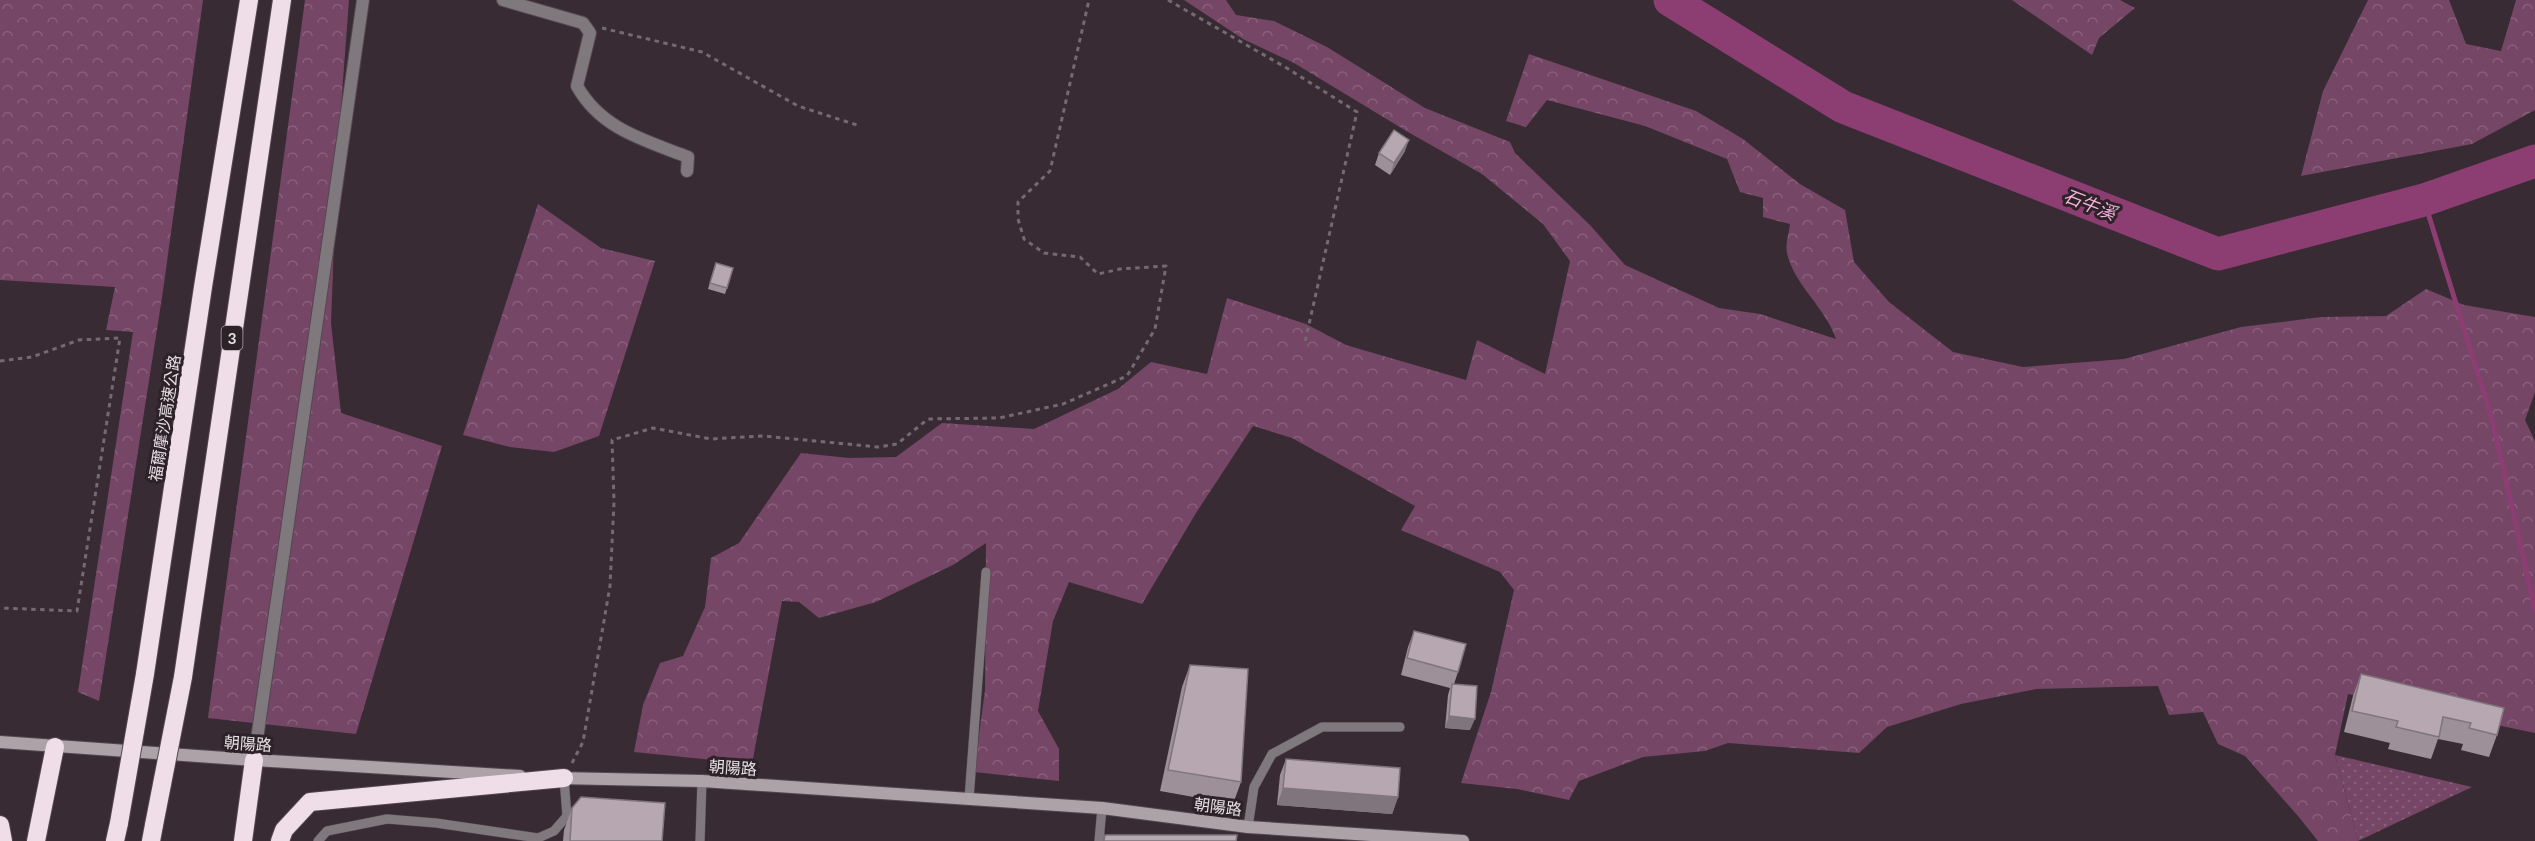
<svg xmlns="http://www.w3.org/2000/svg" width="2535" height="841" viewBox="0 0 2535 841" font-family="Lato,'Noto Sans TC',sans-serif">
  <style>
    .forest { fill: url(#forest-crowns) }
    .garden { fill: url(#garden-dots) }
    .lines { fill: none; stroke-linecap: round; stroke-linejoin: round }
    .stream { stroke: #8c3e73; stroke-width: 5 }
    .river { stroke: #8c3e73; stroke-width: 33 }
    .lane-casing { stroke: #54484f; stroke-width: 10 }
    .street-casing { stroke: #54484f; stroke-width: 14 }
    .secondary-casing { stroke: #54484f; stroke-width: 14 }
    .highway-casing { stroke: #54484f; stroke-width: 20 }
    .path { stroke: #756a71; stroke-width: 3; stroke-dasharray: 4.5 4.5; stroke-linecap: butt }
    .lane { stroke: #7f797d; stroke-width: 9 }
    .street { stroke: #7f797d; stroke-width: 12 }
    .secondary { stroke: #aca2a8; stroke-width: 12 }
    .highway { stroke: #efdee8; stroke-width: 18 }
    .highway-bridge-casing { stroke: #54484f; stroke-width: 20; stroke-linecap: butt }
    .highway-bridge { stroke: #efdee8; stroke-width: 18 }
    .wall { fill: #9d9098 }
    .shaded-wall { fill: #80757c }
    .building { fill: #b7a7b1; stroke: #80757c; stroke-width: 1.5 }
    .labels { text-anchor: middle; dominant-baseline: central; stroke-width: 6; stroke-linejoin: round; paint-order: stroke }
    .shield { fill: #2e2229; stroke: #b0a6ac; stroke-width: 1.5 }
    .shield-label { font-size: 15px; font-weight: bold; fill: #e7dfe4 }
    .street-label { font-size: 16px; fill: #e7dfe4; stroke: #2e2229 }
    .water-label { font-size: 18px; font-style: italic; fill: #f6b4dd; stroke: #2e2229 }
  </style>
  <defs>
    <pattern id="forest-crowns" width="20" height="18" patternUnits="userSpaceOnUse" patternTransform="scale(1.5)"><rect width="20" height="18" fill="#754665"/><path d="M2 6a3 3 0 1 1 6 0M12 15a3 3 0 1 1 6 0" fill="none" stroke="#89607b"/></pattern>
    <pattern id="garden-dots" width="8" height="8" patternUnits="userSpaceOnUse" patternTransform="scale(1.5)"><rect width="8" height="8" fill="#754665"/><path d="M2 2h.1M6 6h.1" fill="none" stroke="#89607b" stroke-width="1.8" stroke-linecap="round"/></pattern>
  </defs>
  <rect width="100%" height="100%" fill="#382b33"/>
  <g class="forest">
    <polygon points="0,0 203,0 163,291 99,701 78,692 133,332 106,330 115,287 0,280"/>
    <polygon points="305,0 349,0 337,161 331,323 341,413 442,446 356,734 208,718"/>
    <path d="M1184 0H1226L1236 15 1274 21 1327 47 1425 108 1510 142 1515 153 1590 225 1625 265 1719 308 1760 314 1836 339C1826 308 1794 285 1787 253 1785 245 1789 233 1790 224L1763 217V198L1740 192 1727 159 1645 126 1547 100 1526 127 1506 121 1529 54 1696 111 1743 139 1800 184 1845 210 1854 262 1889 302 1953 352 2023 367 2124 359 2241 327 2321 317 2386 316 2426 289 2464 305 2535 317V392L2525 420 2535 441V733L2348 694 2335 755 2358 841H2318L2298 816 2245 756 2218 744 2203 712 2169 715 2158 686 2036 689 1961 704 1887 727 1859 753 1728 743 1705 751 1643 757 1579 781 1569 800 1517 789 1461 783 1491 692 1514 590 1500 572 1401 530 1415 506 1292 438 1253 426 1196 513 1142 604 1069 582 1053 621 1038 711 1059 749V781L974 772 985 690 986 543 953 565 876 602 819 618 799 602 782 601 752 764 634 752 643 705 660 663 683 656 705 607 711 558 739 543 801 453 849 458 896 457 942 423 1034 429 1118 389 1151 362 1207 374 1227 298 1306 324 1346 345 1466 380 1477 340 1545 374 1570 261 1543 224 1482 174 1408 132 1294 63 1243 39Z"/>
    <polygon points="2012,0 2120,0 2135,8 2099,38 2092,55"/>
    <polygon points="2368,0 2449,0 2466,44 2501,51 2516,0 2535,0 2535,110 2472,144 2301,176 2323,91"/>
    <polygon points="538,204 601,248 655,261 599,436 554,452 510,447 463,435"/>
  </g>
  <polygon class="garden" points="2335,755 2472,787 2358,841"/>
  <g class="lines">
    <polyline class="stream" points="2424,200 2493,423 2535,610"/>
    <polyline class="river" points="1670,0 1843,107 2218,254 2424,200 2535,161"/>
    <g class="lane-casing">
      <g id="lane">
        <polyline points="969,799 986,572"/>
        <polyline points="1248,827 1254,787 1272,754 1322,727 1400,727"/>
        <polyline points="318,841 327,831 387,819 436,823 538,838 554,831 567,816 564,778"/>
        <polyline points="700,841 702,781"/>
        <polyline points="1099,841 1102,808"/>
      </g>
    </g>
    <g class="street-casing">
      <g id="street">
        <path d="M503 0 583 23 590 33 577 86C601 129 644 140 688 157L687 171"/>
        <polyline points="254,760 363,0"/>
      </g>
    </g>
    <g class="secondary-casing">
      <g id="secondary">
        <polyline points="0,742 254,760 520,776"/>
        <polyline points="558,778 702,781 1102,808 1248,827 1463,841"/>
      </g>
    </g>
    <g class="highway-casing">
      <g id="highway">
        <polyline points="145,674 203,287 249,0"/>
        <polyline points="183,677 282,0"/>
        <polyline points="0,825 3,841"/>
        <polyline points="36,841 55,747"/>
        <polyline points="115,841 119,823"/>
        <polyline points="151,841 154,825"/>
        <polyline points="243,841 254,760"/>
        <polyline points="280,841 284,830 310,802 564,778"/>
      </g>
    </g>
    <g class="path">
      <polyline points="1168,0 1285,67 1357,112 1305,342"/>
      <polyline points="602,28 702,52 798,106 860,126"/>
      <polyline points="0,361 32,357 79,340 120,338 77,611 0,608"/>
      <polyline points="572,763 583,742 610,586 614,502 612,440 653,428 711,439 763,436 878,447 897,444 928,419 999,418 1063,404 1127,376 1155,329 1166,266 1120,269 1098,274 1080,257 1044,253 1024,239 1018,219 1018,202 1050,171 1089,0"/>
    </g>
    <use href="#lane" class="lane"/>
    <use href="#street" class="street"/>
    <use href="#secondary" class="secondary"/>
    <use href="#highway" class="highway"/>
    <g class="highway-bridge-casing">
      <g id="highway-bridge">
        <polyline points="119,823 145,674"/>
        <polyline points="154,825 183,677"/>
      </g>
    </g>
    <use href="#highway-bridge" class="highway-bridge"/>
  </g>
  <g class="wall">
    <polygon points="1405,151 1390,175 1375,165 1379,153"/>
    <polygon points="714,269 727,288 725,294 708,289"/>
    <polygon points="1414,631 1458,672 1454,684 1470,730 1445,728 1448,695 1450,688 1401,675 1408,647"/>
    <polygon points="1190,665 1241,782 1233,804 1160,791 1182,687"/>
    <polygon points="2361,674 2497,735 2489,757 2461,750 2463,744 2438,739 2431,759 2388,749 2390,743 2344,732 2353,696"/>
    <polygon points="1286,759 1398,797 1392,814 1277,805 1280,775"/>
    <polygon points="572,808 662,841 563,841 564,830"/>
  </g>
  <g class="shaded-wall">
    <polygon points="1409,140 1405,151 1390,175 1394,163"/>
    <polygon points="1449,716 1475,719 1470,730 1445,728"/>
    <polygon points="1283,788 1398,797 1392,814 1277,805"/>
  </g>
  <g class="building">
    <polygon points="1394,130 1409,140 1394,163 1379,153"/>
    <polygon points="716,263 733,268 727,288 710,283"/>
    <polygon points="1414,631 1466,644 1458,672 1407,658"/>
    <polygon points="1190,665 1248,669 1241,782 1168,770"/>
    <polygon points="2361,674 2504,708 2497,735 2469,728 2471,723 2443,717 2439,737 2396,727 2398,721 2352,711"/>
    <polygon points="1452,684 1477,686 1475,719 1449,716"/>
    <polygon points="1286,759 1400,768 1398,797 1283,788"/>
    <polygon points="581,797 665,803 662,841 570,841 572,808"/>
    <polygon points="1105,835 1237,835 1236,841 1104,841"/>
  </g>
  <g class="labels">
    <rect class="shield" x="221.5" y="326" width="21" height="24" rx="4.5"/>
    <g class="shield-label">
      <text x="232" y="338">3</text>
    </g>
    <g class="street-label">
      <text transform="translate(164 418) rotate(-81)">福爾摩沙高速公路</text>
      <text transform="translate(248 743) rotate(4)">朝陽路</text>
      <text transform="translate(733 767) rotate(4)">朝陽路</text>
      <text transform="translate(1218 806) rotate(7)">朝陽路</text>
    </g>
    <g class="water-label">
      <text transform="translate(2090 204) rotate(21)">石牛溪</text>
    </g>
  </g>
</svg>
